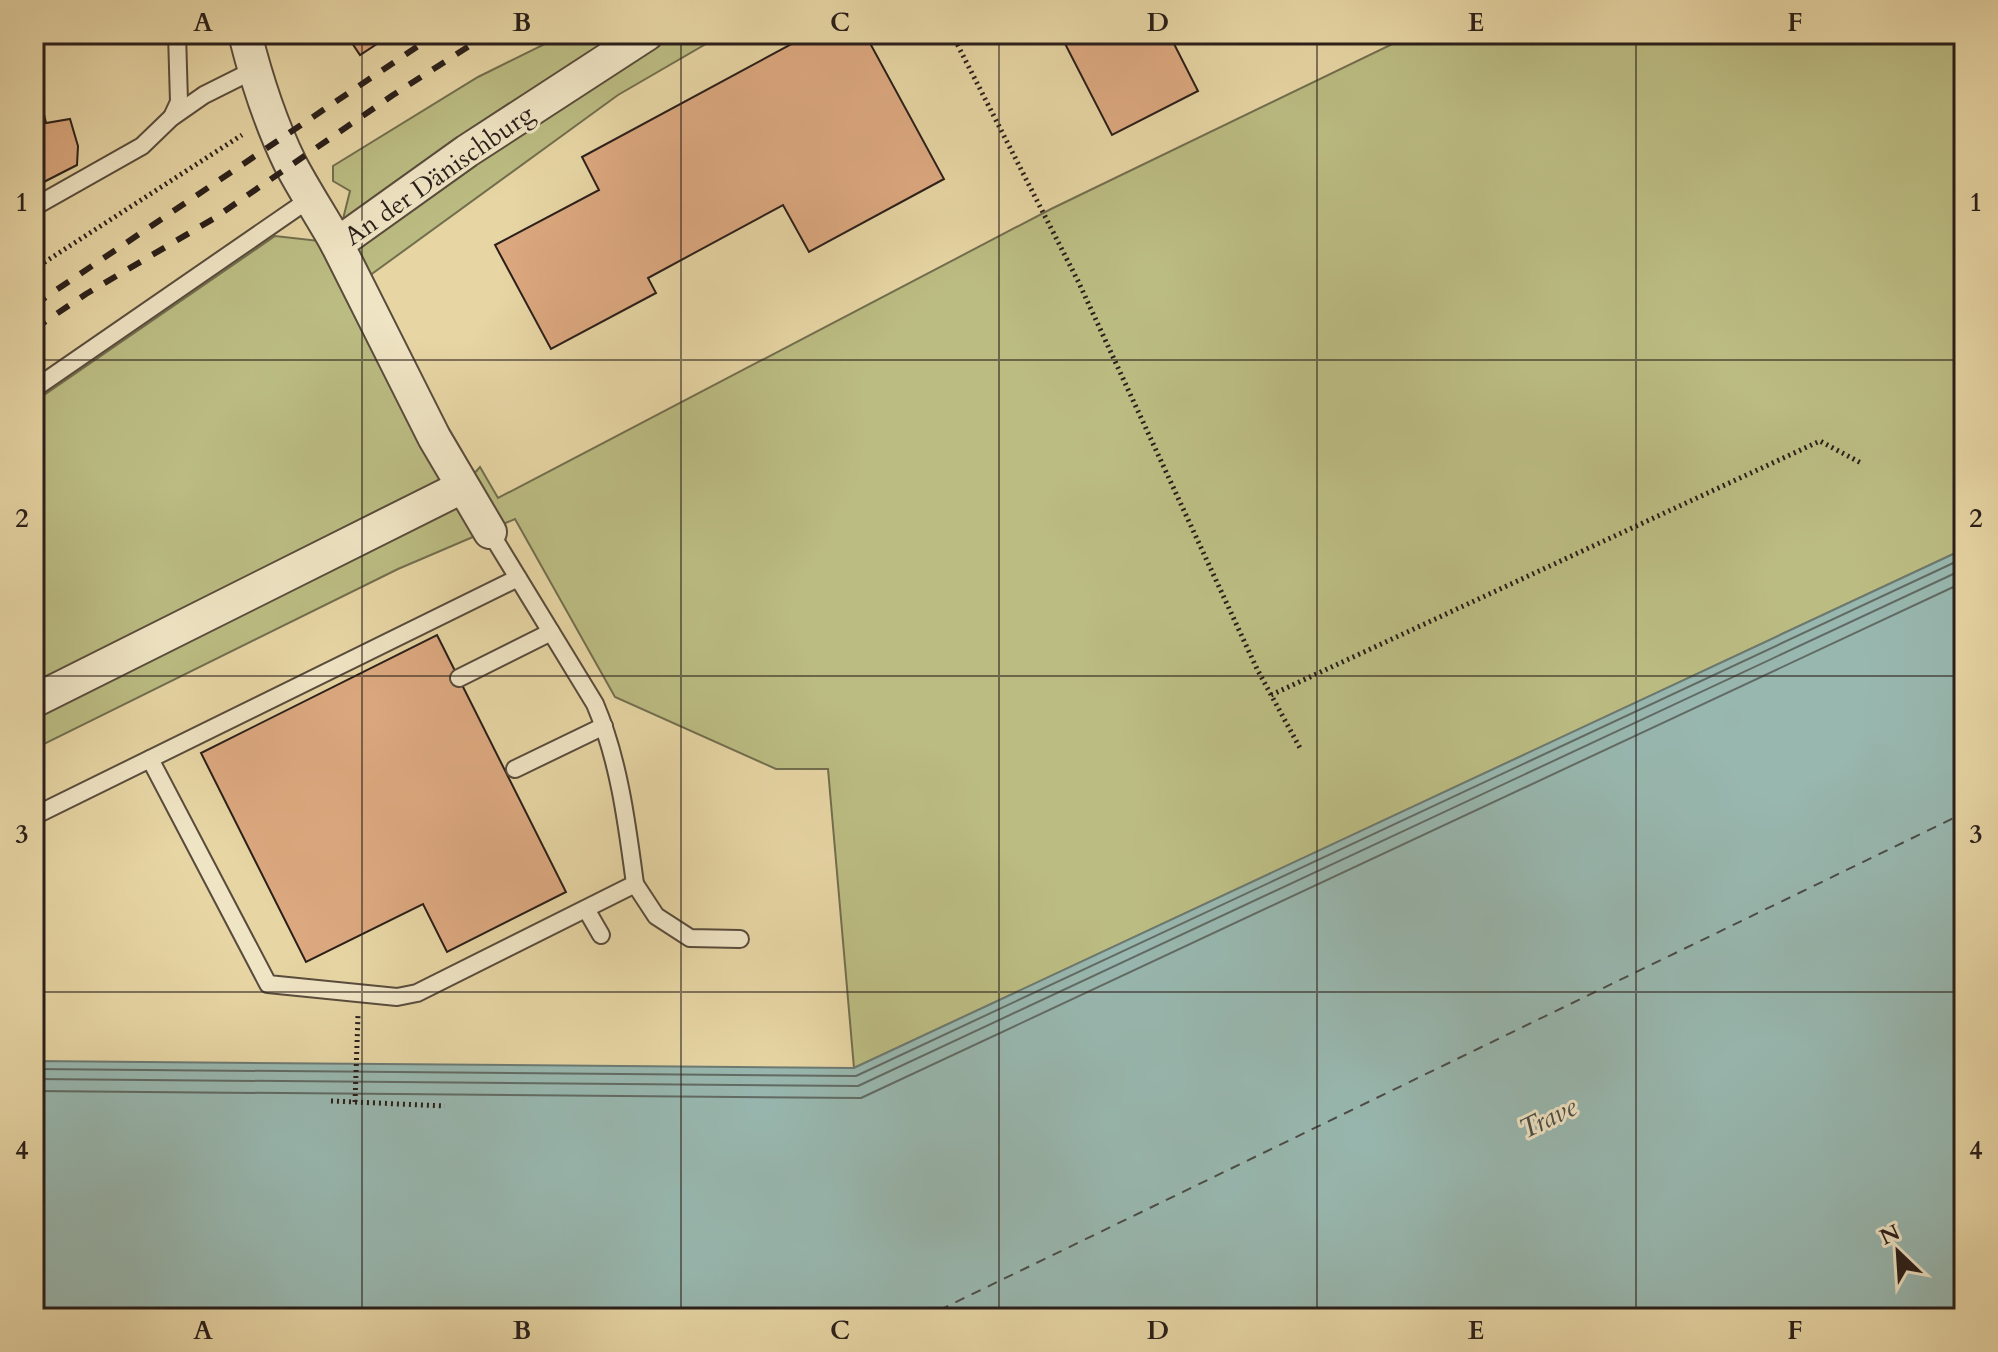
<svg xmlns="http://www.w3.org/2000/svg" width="1998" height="1352" viewBox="0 0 1998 1352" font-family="Cardo,serif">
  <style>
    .green { fill: #bbbc82; stroke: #726e4e; stroke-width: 2 }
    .water { fill: #98b7af; stroke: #6c7a73; stroke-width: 2 }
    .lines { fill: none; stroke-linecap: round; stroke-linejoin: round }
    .shore { stroke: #616b64; stroke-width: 2 }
    .ferry { stroke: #4b4d47; stroke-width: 2; stroke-dasharray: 10 8; stroke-linecap: butt }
    .building { fill: #dca87f; stroke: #2a1f1a; stroke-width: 2 }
    .lane-casing { stroke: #594c3c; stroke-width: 20 }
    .street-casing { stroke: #594c3c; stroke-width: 36 }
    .path { stroke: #2a1f1a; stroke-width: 5; stroke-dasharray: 2 4; stroke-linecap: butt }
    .lane { stroke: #efe4c4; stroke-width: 16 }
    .street { stroke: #efe4c4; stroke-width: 32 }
    .rail { stroke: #2a1f1a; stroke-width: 6; stroke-dasharray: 14 14; stroke-linecap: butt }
    .grid { fill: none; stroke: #2a1f1a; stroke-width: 2; stroke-opacity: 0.55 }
    .labels { text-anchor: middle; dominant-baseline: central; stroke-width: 6; stroke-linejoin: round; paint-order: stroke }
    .street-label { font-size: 26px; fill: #2a1f1a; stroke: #efe4c4 }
    .water-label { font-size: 28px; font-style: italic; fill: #4b4d47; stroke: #efe4c4 }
    .neatline { fill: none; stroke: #2a1f1a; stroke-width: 3 }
    .grid-label { font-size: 26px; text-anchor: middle; font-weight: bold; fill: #2a1f1a }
  </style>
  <rect width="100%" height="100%" fill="#e7d5a4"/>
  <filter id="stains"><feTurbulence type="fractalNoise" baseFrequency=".0025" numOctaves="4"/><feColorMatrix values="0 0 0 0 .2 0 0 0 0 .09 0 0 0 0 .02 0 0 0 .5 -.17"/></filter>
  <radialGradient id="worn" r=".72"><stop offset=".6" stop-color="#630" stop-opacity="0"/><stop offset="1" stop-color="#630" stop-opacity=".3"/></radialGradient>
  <polygon class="green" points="565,34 723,34 618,95 358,284 463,486 480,467 498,498 1051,209 1413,34 1964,34 1964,549 854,1068 828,769 776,769 615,697 515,519 398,569 34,749 34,402 275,236 337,243 350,191 333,181 333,166 478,77"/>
  <polygon class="water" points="1964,549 1964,1318 34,1318 34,1061 854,1068"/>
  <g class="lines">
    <g class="shore">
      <polyline points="34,1069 856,1076 1964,558"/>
      <polyline points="34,1079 858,1086 1964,569"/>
      <polyline points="34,1091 861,1098 1964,582"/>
    </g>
    <polyline class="ferry" points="923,1318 1964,813"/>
  </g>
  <g class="building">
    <polygon points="346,34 392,34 360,55"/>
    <polygon points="810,34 865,34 944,179 809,252 783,205 648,278 656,293 551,349 495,245 599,190 582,157"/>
    <polygon points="1060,34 1169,34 1198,91 1112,135"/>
    <polygon points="34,71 46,123 70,119 78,146 77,165 34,187"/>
    <polygon points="437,635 566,892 447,952 423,904 306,962 201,753"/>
  </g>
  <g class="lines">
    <g class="lane-casing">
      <g id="lane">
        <polyline points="172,117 179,102 177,34"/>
        <polyline points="34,207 142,146 171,118 204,95 254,70"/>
        <polyline points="34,389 311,198"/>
        <polyline points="459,678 551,632"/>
        <path d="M150 759 268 984 397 997 417 993 635 884C627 824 619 760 595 704L490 532"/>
        <polyline points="515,769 604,726"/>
        <polyline points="34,816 518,578"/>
        <polyline points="635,884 656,916 690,938 740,939"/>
        <polyline points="586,909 601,935"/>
      </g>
    </g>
    <g class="street-casing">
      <g id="street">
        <path d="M245 34C256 78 270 122 290 163 304 190 322 217 337 244"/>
        <polyline points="490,532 434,437 337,244 467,151 647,34"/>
        <polyline points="34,701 462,487"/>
      </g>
    </g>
    <g class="path">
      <polyline points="952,34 1078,281 1257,669 1300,748"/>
      <polyline points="34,269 242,135"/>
      <polyline points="1271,695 1820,441 1861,463"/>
      <polyline points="331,1101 445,1106"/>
      <polyline points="355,1102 358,1015"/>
    </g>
    <use href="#lane" class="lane"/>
    <use href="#street" class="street"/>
    <g class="rail">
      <polyline points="34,305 436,34"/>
      <polyline points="34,329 86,294 213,219 393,95 488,34"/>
    </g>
  </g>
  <path class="grid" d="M362 34V1318M681 34V1318M999 34V1318M1317 34V1318M1636 34V1318M34 360H1964M34 676H1964M34 992H1964"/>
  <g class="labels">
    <g class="street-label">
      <text transform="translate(439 175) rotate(-35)">An der Dänischburg</text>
    </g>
    <g class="water-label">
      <text transform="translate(1548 1118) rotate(-26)">Trave</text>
    </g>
  </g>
  <rect width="1998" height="1352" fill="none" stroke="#e7d5a4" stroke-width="88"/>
  <g transform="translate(1898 1252) rotate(335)" stroke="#efe4c4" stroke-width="6" paint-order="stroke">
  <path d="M0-6L14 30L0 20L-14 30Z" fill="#2a1f1a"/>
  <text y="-12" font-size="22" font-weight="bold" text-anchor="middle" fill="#2a1f1a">N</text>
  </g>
  <rect x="44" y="44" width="1910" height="1264" class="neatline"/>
  <g class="grid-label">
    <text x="203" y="31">A</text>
    <text x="522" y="31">B</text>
    <text x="840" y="31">C</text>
    <text x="1158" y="31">D</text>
    <text x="1476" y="31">E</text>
    <text x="1795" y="31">F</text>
    <text x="22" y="211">1</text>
    <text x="1976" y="211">1</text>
    <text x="22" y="527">2</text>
    <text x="1976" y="527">2</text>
    <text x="22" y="843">3</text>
    <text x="1976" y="843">3</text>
    <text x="22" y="1159">4</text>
    <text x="1976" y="1159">4</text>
    <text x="203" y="1339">A</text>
    <text x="522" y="1339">B</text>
    <text x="840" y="1339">C</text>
    <text x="1158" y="1339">D</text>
    <text x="1476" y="1339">E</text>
    <text x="1795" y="1339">F</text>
  </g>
  <rect width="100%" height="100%" filter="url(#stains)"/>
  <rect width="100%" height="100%" fill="url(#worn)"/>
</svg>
